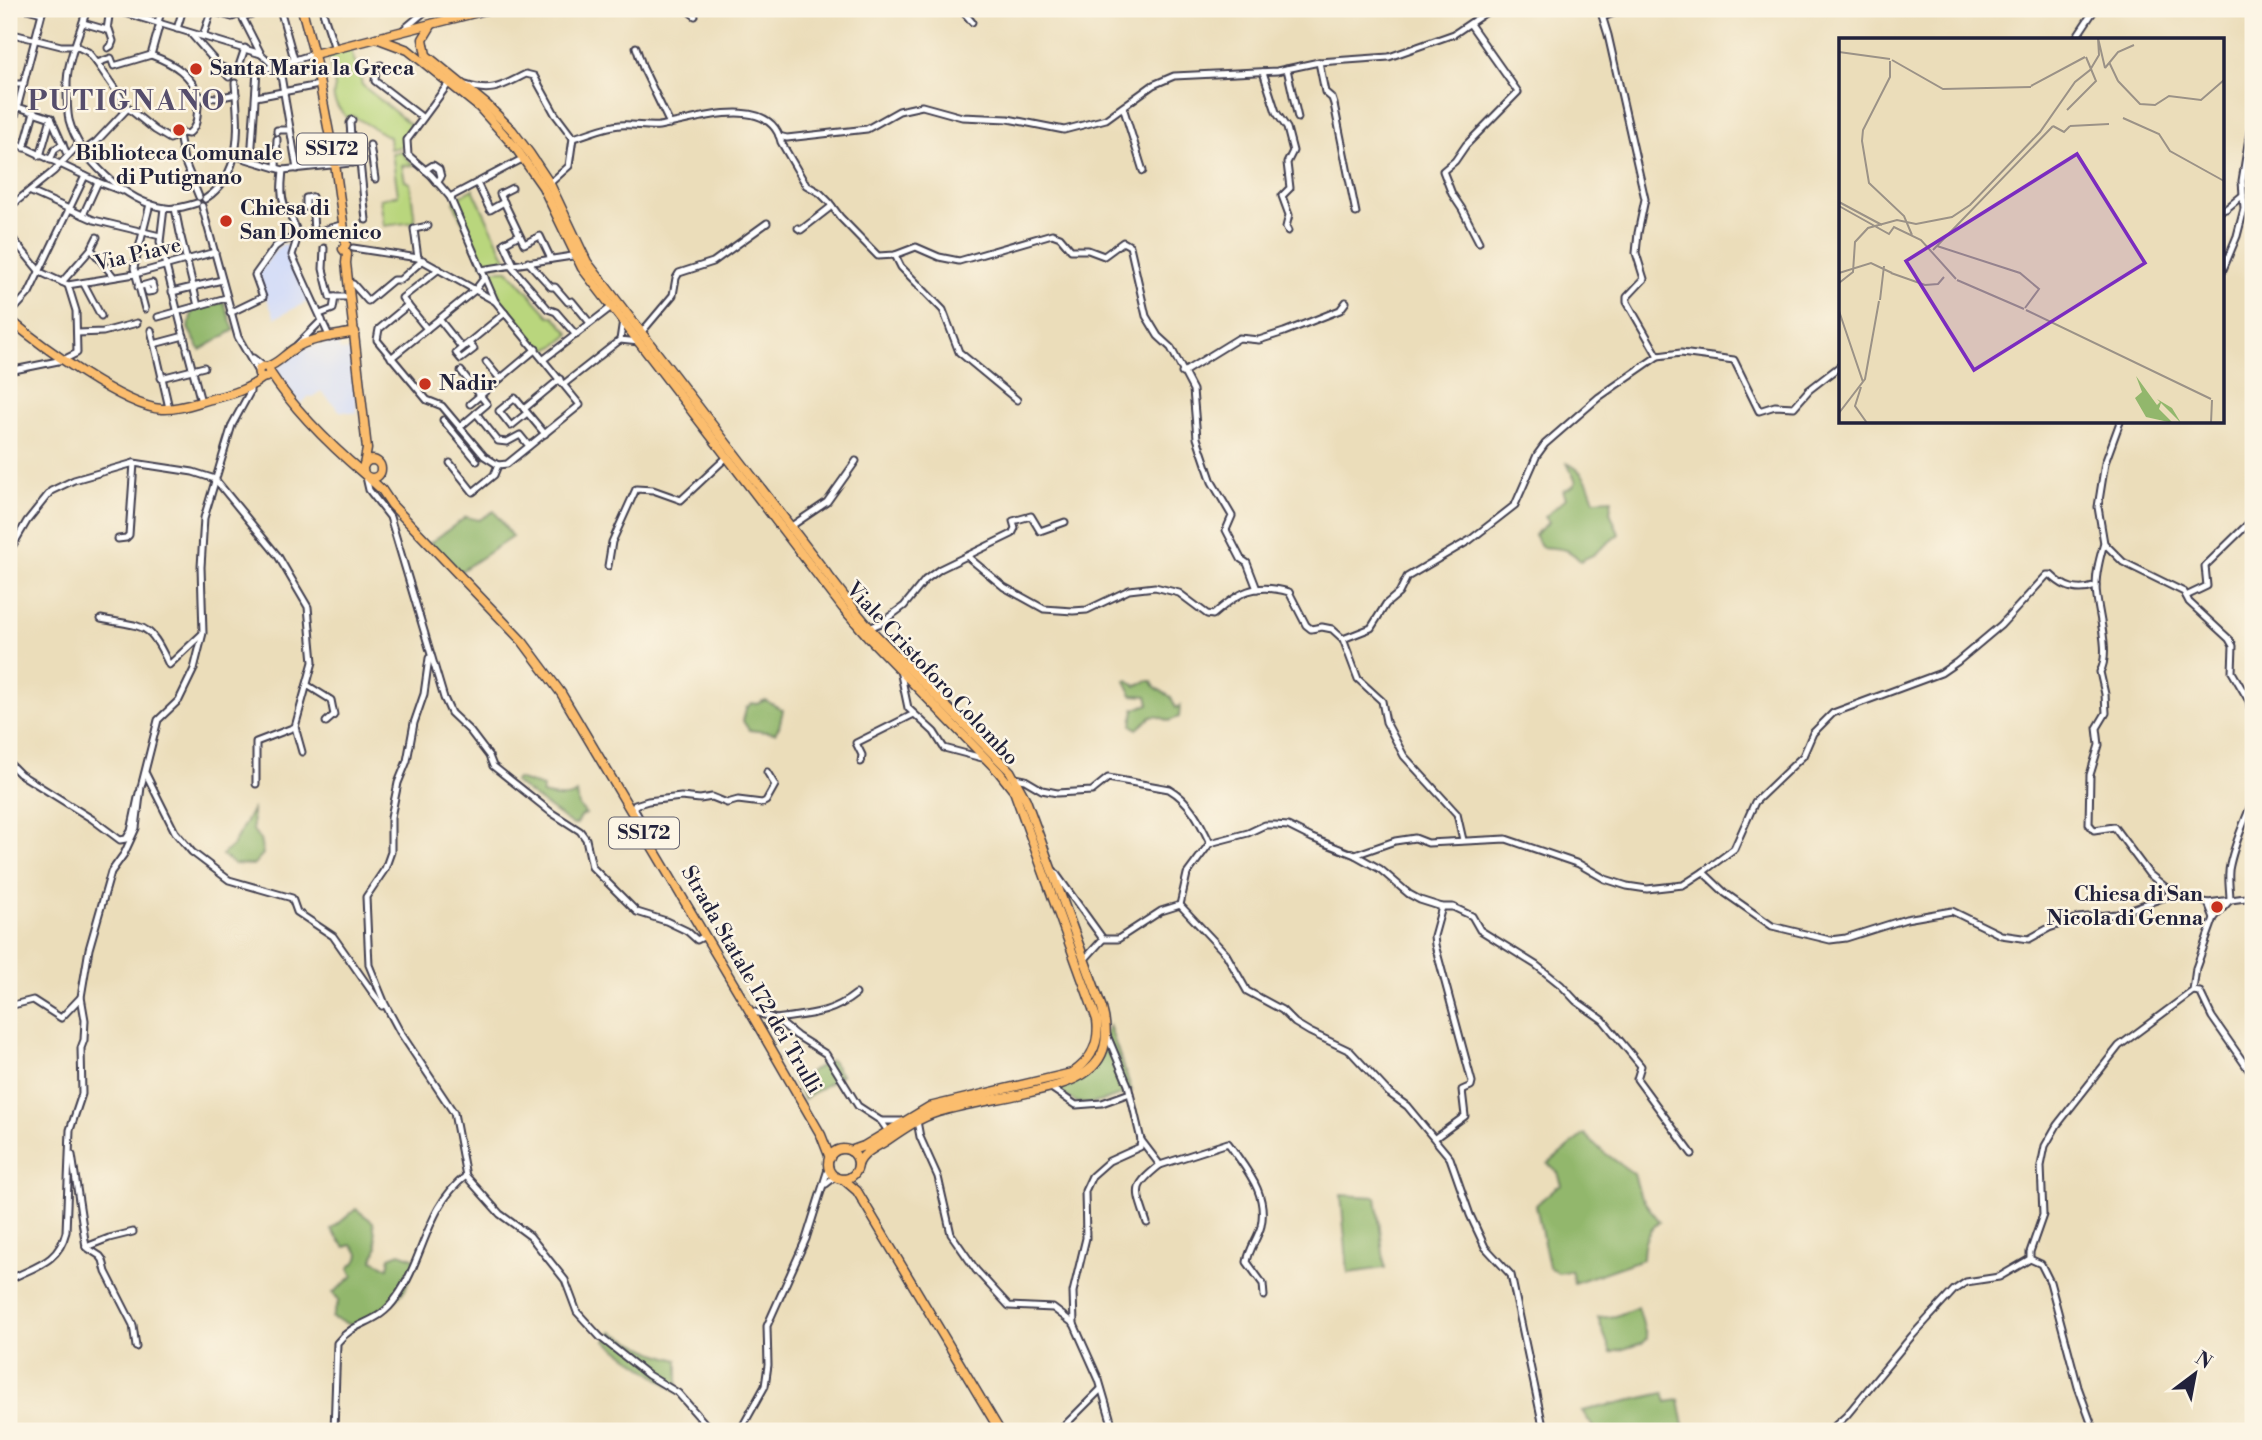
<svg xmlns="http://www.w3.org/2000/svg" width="2262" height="1440" viewBox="0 0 2262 1440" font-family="'Libre Bodoni',serif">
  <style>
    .built { fill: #d0daf9 }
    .green { fill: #b9d67d; stroke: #6e7c5c; stroke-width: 2 }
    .forest { fill: #92b76c; stroke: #5a6c54; stroke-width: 2 }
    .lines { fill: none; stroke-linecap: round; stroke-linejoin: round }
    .minor-casing { stroke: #403e4e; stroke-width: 9 }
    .major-casing { stroke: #403e4e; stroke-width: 11 }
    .minor { stroke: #fff; stroke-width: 5 }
    .major { stroke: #fbbd6e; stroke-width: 8 }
    .poi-dot { fill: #c8321e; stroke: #fcf5e5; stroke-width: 2.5 }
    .labels { text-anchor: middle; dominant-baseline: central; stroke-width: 5; stroke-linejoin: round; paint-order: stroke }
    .shield { fill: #fcf5e5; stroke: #63616e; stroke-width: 2 }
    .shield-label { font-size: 19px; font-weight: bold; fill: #22223b }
    .poi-label { font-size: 21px; font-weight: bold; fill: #22223b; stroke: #fcf5e5; text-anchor: start }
    .street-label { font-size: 21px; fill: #22223b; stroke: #fcf5e5 }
    .district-label { font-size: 28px; font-weight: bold; letter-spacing: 2px; fill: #564e6c; stroke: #fcf5e5 }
    .inset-road { fill: none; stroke: #9b9287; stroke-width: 2 }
    .view { fill: #7b2cbf; fill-opacity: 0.15; stroke: #7b2cbf; stroke-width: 3.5 }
    .inset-edge { fill: none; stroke: #22223b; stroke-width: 3.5 }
  </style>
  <rect width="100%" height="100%" fill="#fcf5e5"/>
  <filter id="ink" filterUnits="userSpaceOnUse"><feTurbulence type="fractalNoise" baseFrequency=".0143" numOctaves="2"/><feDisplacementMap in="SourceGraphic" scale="14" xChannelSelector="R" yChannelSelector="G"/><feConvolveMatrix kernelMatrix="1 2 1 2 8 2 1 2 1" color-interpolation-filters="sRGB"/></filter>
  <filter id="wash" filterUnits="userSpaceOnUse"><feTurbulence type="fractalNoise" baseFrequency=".00686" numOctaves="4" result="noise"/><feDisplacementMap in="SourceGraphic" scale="28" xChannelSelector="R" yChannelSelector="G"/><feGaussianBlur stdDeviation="1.57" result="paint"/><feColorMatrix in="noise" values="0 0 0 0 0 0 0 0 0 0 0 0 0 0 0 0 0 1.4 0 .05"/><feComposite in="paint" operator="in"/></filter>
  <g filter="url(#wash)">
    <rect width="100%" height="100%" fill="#ebddba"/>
    <g class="built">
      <polygon points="283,244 289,246 288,256 311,300 275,318 257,276 276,249"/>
      <polygon points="338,341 340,351 351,350 357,413 340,411 321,391 312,397 309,396 301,404 278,376 278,368 302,349"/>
    </g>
    <g class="green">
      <path d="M350 47 355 63 358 64 362 85 411 125 403 140 401 147 390 149 389 137 353 116 347 118C339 108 330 102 335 87L328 52Z"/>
      <polygon points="402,151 406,158 414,165 402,166 405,181 410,183 415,222 384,226 380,199 398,195 392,153"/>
      <polygon points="473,189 508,263 487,266 482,264 454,203 457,197"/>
      <path d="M489 270H508L549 316H554L570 334C560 342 552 353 539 347L501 301Z"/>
    </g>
    <g class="forest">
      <polygon points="224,302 234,330 200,350 188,328 193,309"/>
      <path d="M1567 463C1584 471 1588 482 1594 500L1612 499 1610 512 1619 534 1593 555 1580 561C1569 547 1558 549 1542 547L1534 535 1549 522 1545 517 1566 498 1563 491 1573 486 1576 482Z"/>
      <polygon points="494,511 512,537 458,573 430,543 466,517 479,520"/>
      <path d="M1128 680 1136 686 1146 681H1152L1155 687 1171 697 1176 708 1180 706 1179 717 1169 721C1149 711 1152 718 1137 729L1132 725 1134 709 1149 704 1147 696 1132 695 1125 681Z"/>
      <polygon points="765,700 783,710 779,727 775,733 749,730 743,721 746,708 752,703 757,704"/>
      <path d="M517 779 543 787 542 794C553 797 568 800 577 793L579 806 586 814 581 816 577 824 573 825 514 782Z"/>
      <polygon points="252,810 253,830 260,840 263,854 253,865 234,864 222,855 232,846"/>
      <path d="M1109 1025 1132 1091C1116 1096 1093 1108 1076 1102 1069 1099 1063 1093 1057 1089 1098 1077 1095 1061 1109 1025Z"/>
      <polygon points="831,1060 841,1075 804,1099 794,1081"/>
      <path d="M1584 1134 1602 1151 1634 1174 1640 1195 1659 1222C1646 1233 1643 1243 1643 1259L1574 1283 1571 1271 1558 1273 1549 1267 1536 1205 1555 1188 1562 1185 1558 1173 1548 1164Z"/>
      <polygon points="1341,1195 1376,1197 1385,1268 1348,1273"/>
      <polygon points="356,1209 373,1222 377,1247 373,1260 388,1268 390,1257 400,1253 416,1259 405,1290 393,1303 363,1322 351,1325 332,1318 339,1300 333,1293 353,1276 349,1268 358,1259 359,1253 352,1245 345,1247 331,1230"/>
      <polygon points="1638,1307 1647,1338 1642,1343 1611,1353 1598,1318 1616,1316"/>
      <polygon points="612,1332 655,1353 678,1360 678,1392 606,1341"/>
      <polygon points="1664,1393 1667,1402 1679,1400 1685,1431 1596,1431 1582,1411"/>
    </g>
  </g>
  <g filter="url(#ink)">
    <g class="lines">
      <g class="minor-casing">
        <g id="minor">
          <polyline points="27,9 42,13"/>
          <path d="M87 9C80 33 66 62 67 87 67 98 67 110 69 120 79 158 126 202 165 208 175 210 187 206 197 203"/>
          <polyline points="112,9 261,54"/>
          <polyline points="238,9 261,54 273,65"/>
          <polyline points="280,9 294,59"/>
          <polyline points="322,9 335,49"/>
          <polyline points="686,9 695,16"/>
          <polyline points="961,9 972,22"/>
          <polyline points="211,11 232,17 240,14"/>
          <polyline points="242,17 269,9"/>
          <polyline points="1603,17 1625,9"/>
          <polyline points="158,22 162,9"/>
          <polyline points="83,23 107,30 110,9"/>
          <polyline points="1470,24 1518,92 1466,145 1455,161 1443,171 1452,194 1462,209 1479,242"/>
          <polyline points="177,29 183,9"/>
          <polyline points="404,29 428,9"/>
          <path d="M9 33 61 46H76L88 52 97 63 128 108 155 130 170 139 183 133 188 134C201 124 195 111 200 97"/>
          <polyline points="192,35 229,77"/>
          <polyline points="203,36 212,9"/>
          <polyline points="2077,36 2095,9"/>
          <polyline points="636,47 643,68 670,124"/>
          <polyline points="108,48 111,46 113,41 109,29"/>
          <polyline points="151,55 160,23"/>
          <polyline points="1319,62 1325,92 1332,98 1334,104 1356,213"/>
          <path d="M97 63 111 58 114 66 151 55C175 64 190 74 200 97"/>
          <polyline points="279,64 297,169"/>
          <polyline points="381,65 376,69 375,81 423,118"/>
          <path d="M222 67C250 80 285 62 314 54"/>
          <polyline points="1287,69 1298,118"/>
          <polyline points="237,72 245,48"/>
          <polyline points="1263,72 1276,112 1287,128 1293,151 1287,163 1290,188 1282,196 1289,215 1286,227 1288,231"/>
          <polyline points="449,83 407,140 408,155 431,175 450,197 495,301"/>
          <polyline points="9,84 24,84"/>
          <path d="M466 85C493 94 503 85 526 74L534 76 555 114 573 138 569 166 549 184"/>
          <polyline points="200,97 218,98 236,94"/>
          <polyline points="256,97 319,85"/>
          <polyline points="18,107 51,118"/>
          <polyline points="1123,107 1143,171"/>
          <polyline points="51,118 66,152"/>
          <polyline points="352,120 350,123 353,163"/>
          <polyline points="277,132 277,130 290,130"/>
          <polyline points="179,135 184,160 199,197"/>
          <polyline points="779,136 787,138 867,129 899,111 922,106 962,117 1008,119 1064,130 1106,119 1153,85 1174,76 1277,71 1319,62 1389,57 1454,34 1491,9"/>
          <path d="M573 138C588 134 605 126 620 125 633 124 646 127 659 126 692 121 770 92 781 142L806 185 820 193 829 202 840 217 878 256 895 255 916 247 939 257 959 261 1052 234 1060 237 1071 250H1088L1104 256 1123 242 1130 246 1146 316 1158 336 1171 348 1193 390 1197 438 1212 482 1232 516 1226 530 1241 559 1247 563 1257 589"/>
          <polyline points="9,139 43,9"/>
          <polyline points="9,140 98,182 122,191"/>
          <polyline points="370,145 375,179"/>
          <polyline points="24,148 34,112"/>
          <polyline points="83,151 96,142 128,108"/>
          <polyline points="40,156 51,118"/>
          <polyline points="236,156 283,170 360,162 366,220"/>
          <polyline points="50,160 55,149 63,144"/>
          <polyline points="251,160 257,70"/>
          <polyline points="276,168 277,139"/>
          <path d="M283 170C282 181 280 193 284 204 289 215 296 224 298 236"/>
          <polyline points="425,170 433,165 439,169 441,177 437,183"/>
          <polyline points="477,183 490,210 504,202"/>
          <polyline points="512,188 500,194 524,244 540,236 551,259"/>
          <polyline points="31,192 94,220 160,236"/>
          <polyline points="312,197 314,232"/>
          <polyline points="450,197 524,158"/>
          <path d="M205 199C245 173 238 123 235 83"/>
          <polyline points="202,206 238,337 258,372"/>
          <polyline points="164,208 160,242 186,345"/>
          <polyline points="175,208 180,233"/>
          <polyline points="312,208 306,207 306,198 312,197"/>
          <polyline points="2222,210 2226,209 2243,195"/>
          <polyline points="9,214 12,205 54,171 79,144"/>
          <polyline points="83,215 98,182"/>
          <polyline points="798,228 801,230 832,206"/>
          <polyline points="9,234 40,272 68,285 135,274 215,252"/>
          <polyline points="298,236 292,255 330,338"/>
          <polyline points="181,237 198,306"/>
          <polyline points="324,248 323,269 330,297 350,297"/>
          <polyline points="353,248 418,258 495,301 580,405 507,464 498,465"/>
          <polyline points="91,249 114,277"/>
          <polyline points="895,255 901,267 943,310 959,352 1017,400"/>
          <polyline points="418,258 414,229 428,226"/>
          <polyline points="528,262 551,287 555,287 568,302 572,301 590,323"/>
          <polyline points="510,265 548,309 556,312 576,335"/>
          <polyline points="514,265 504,243 519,235"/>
          <polyline points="481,270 579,255"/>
          <polyline points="2222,272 2237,236 2244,209 2242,181 2253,113"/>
          <polyline points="62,282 91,249 97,237"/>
          <polyline points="348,283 353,284 368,301 393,280 400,280 423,260"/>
          <polyline points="84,284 101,316"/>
          <polyline points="138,287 152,283 154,291 148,292 146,285"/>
          <polyline points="172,292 222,280"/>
          <polyline points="408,305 379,329 377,340 427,400 442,406 484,456 498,465"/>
          <polyline points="145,309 134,268 150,204"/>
          <polyline points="230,313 263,297 255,275 275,247 283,241 341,225"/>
          <polyline points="320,314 333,309 335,297"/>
          <polyline points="9,315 29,293 85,176"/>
          <polyline points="158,317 226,298"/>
          <polyline points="439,319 462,348"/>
          <polyline points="623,320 620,340 639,342"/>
          <polyline points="427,329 402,298 439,269"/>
          <polyline points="151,330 169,408"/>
          <polyline points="77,333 103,332 137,323"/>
          <polyline points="641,333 673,295 676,278 679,273 713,262 767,223"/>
          <polyline points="469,343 474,349 461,359 456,353 505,313"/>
          <polyline points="154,344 184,336"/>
          <polyline points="297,345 322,320"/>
          <polyline points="187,349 201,402"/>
          <polyline points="1658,356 1681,353 1734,360 1759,411 1775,406 1794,407 1809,390 1840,366"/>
          <polyline points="253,358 263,366"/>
          <polyline points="391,358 475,290 485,277"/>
          <polyline points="544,359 614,305"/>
          <polyline points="486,362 500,379"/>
          <polyline points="9,371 63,360 77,353 76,311 68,285"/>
          <polyline points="1182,373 1239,338 1259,340 1284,332 1340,310 1346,302"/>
          <polyline points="161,378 204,367"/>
          <polyline points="564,384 620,340"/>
          <polyline points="470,404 536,349"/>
          <polyline points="524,409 560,379"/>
          <polyline points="476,413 498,441 507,442 520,435 529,446"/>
          <path d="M527 413 511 426 499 411 515 398C525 410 535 422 545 434"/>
          <polyline points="443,420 477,461"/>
          <polyline points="2120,422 2105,463 2098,507 2104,543 2123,562 2184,592 2189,602 2229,639 2233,646 2232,672 2249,701 2253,724"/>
          <polyline points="460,427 487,404 461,371"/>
          <polyline points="450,463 473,492 494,475 498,465"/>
          <polyline points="366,477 369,490 390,517 444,698 451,713 470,731 489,756 493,766 552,813 580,831 586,839 592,867 637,912 666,921 687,931 697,940 705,936"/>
          <polyline points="790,527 827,502 856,461"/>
          <polyline points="118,539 126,538 129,535 134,463"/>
          <path d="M2104 543C2100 557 2096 571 2096 586 2096 610 2112 651 2100 672L2105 694 2106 713 2097 728 2099 745 2090 775 2089 824 2094 830 2114 827 2149 874 2174 894"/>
          <polyline points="9,552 27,521 51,491 74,480 134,463 193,472 215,479 278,556 308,607 313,662 295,727 256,742 256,784"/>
          <path d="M968 557 1004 587 1044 609 1073 611 1087 610 1129 590 1155 587 1179 593 1207 614 1213 615C1239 592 1254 582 1289 592L1306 625 1311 629 1322 627 1332 629 1343 639 1358 679 1382 701 1386 722 1404 756 1457 814 1463 840"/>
          <polyline points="608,566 612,542 636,489 653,490 681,500 727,457"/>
          <polyline points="2186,596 2207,586 2205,566 2253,519"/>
          <path d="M101 619C146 628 149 621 169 665L202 634"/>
          <polyline points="869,628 881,623 904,606 925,580 940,569 1012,534 1015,528 1013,521 1031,516 1040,531 1065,522"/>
          <polyline points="1343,639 1371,628 1386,604 1399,593 1407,577 1470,540 1515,505 1537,455 1545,444 1599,397 1658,356 1627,302 1627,297 1644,279 1636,253 1638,233 1645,199 1608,35 1600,9"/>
          <polyline points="429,658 424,694 414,723 407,761 398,783 391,817 391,852 385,869 366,897 369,965 385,1004 400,1032 454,1113 466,1176"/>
          <polyline points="900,670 908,708 934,732 944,748 982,758"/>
          <polyline points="307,685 331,700 334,715 326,722"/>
          <polyline points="295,727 302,752"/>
          <polyline points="861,762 862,755 856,743 914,714"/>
          <polyline points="9,763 20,774 92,819 120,840 126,839 131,831 139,793"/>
          <polyline points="146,774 175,832 192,852 229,880 292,898 297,912 333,936 382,1006"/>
          <path d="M1015 778 1025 780 1042 790 1057 793 1092 791 1108 778 1169 789C1190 801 1200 822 1210 843L1187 874 1180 905"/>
          <polyline points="639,826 642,823 634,808 635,805 648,801 681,797 700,799 712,797 727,803 738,800 762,803 766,801 775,785 767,772"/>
          <polyline points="1210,843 1248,833 1265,825 1275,825 1288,826 1312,838 1355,855 1395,841 1415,838 1428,843 1506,839 1579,864 1605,879 1627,886 1647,889 1683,885 1703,872 1725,893 1772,926 1830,940 1846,938 1906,919 1952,911 2001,935 2029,939 2049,928 2078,918 2117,914 2174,894 2208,903"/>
          <polyline points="1355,855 1380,869 1409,894 1420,900 1442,907 1453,907 1472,916 1480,930 1536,965 1561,985 1576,1001 1603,1020 1641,1066 1637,1079 1692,1154"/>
          <polyline points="1054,871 1103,939"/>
          <path d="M1703 872 1734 849 1755 802 1803 756 1813 733 1833 713 1941 673 1957 662 2001 625 2047 575H2051C2064 588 2078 593 2096 586"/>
          <path d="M2230 900C2230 889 2227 875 2230 865 2235 842 2244 822 2253 800"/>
          <polyline points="2214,918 2208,903 2253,897"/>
          <polyline points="1085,959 1103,939 1118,939 1161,911 1180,905 1226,954 1247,991 1282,1010 1295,1023 1310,1032 1350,1051 1389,1093 1407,1106 1450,1158 1470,1215 1485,1247 1511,1275 1544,1431"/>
          <polyline points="2193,991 2200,992 2212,1017 2253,1076"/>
          <polyline points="9,1006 33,1000 61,1018 81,997"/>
          <polyline points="749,1010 776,1019 797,1036 826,1054 858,1106 881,1121 888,1131"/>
          <path d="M776 1019C808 1014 830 1015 856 994"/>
          <polyline points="1107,1035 1128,1085 1141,1140 1140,1147 1109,1161 1092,1176 1085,1191 1086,1238 1073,1292 1074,1324 1099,1380 1114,1431"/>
          <polyline points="1051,1088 1076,1105 1102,1103 1130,1093"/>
          <polyline points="881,1121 902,1121"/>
          <polyline points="917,1121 920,1137 938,1177 951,1234 976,1270 1009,1306 1053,1308 1074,1324"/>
          <polyline points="1435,1138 1465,1116 1462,1090 1471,1086 1472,1082 1435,945 1434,936 1442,907"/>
          <path d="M1141 1140 1160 1165 1228 1143 1231 1147C1248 1172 1268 1194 1261 1226 1258 1238 1249 1249 1247 1262L1263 1284 1264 1296"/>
          <polyline points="72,1155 86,1247"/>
          <polyline points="466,1176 500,1214 530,1236 565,1280 577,1312 600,1337 648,1375 678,1393 708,1427 719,1431"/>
          <polyline points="826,1184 836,1176"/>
          <path d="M1147 1223C1136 1189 1131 1188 1160 1165"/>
          <polyline points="86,1247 100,1256 103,1260 106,1272 133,1325 136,1347"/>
          <polyline points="86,1247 109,1238 133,1232"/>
          <path d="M9 1280C34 1266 58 1264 66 1232L70 1130 82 1094 81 1048 84 1040 85 1020 81 997 89 949 111 872 124 854 136 828 141 787 158 720 179 700 194 669 203 633 201 567 204 518 232 425 250 392V388"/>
          <path d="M334 1431 337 1343C356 1319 377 1326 396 1298 424 1260 426 1206 466 1176"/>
          <polyline points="740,1431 765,1386 768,1365 767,1326 806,1239 829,1166"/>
          <polyline points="1059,1431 1101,1389"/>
          <polyline points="1829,1431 1846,1416 1911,1337 1954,1290 1966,1282 1999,1277 2030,1259"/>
          <polyline points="2094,1431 2078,1387 2050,1282 2041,1264 2030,1259 2030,1252 2043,1215 2041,1166 2045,1146 2057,1125 2119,1046 2193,991 2196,968 2214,918 2230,900"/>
        </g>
      </g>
      <g class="major-casing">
        <g id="major">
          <polyline points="302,9 314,54 335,164 346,244 343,249 347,254 346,263 367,449 364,465"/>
          <path d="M432 24 423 39 426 55 486 104 512 130 530 154 550 184 587 262 854 609 874 633 1010 771 1026 800 1102 1008C1120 1073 1072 1083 1022 1094 994 1100 965 1104 938 1112 919 1118 902 1130 886 1141 876 1147 862 1153 858 1165"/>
          <path d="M376 38 408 50 480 108 515 147 543 187 582 268 843 608 869 638 999 772 1014 791 1097 1020C1100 1043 1092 1060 1072 1073L929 1107 864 1146 850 1151"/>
          <polyline points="314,54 490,9"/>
          <path d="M9 319C39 344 124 407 162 409 179 410 198 402 215 398 233 394 249 389 264 377"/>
          <circle cx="264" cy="372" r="5.5"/>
          <path d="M267 367C279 363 284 355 295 348 310 338 336 336 355 332"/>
          <path d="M269 371C293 408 331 446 364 474"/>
          <circle cx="372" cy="469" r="9"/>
          <polyline points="370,479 382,490 392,505 523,642 561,693 749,1010 821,1135 830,1158"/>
          <circle cx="843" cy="1164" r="15"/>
          <polyline points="843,1179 857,1191 1000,1431"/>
        </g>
      </g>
      <use href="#minor" class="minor"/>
      <use href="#major" class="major"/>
    </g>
  </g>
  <g class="poi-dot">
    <circle cx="196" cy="69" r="7"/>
    <circle cx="179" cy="130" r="7"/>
    <circle cx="226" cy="221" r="7"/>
    <circle cx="425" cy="384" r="7"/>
    <circle cx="2217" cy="907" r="7"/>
  </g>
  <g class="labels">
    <g class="shield">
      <rect x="297" y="133.5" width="70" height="31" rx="5"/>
      <rect x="609" y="817.5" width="70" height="31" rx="5"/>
    </g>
    <g class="shield-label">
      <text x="332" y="149">SS172</text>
      <text x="644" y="833">SS172</text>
    </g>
    <g class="poi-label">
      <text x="210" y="69">Santa Maria la Greca</text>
      <text x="179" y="154" text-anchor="middle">Biblioteca Comunale<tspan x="179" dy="24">di Putignano</tspan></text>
      <text x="240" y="209">Chiesa di<tspan x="240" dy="24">San Domenico</tspan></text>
      <text x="439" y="384">Nadir</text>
      <text x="2203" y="895" text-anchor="end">Chiesa di San<tspan x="2203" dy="24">Nicola di Genna</tspan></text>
    </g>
    <g class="street-label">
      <text transform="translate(138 255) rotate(-13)">Via Piave</text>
      <text transform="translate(932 674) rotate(47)">Viale Cristoforo Colombo</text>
      <text transform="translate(751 980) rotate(60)">Strada Statale 172 dei Trulli</text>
    </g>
    <g class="district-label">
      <text x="127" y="101">PUTIGNANO</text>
    </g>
  </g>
  <g transform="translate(1839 38)">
    <rect width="385" height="385" fill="#ebddba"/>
    <path d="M297 338 318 367 321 364 318 361 333 370 342 385 322 365 320 371 334 385 307 379 296 360 303 354Z" fill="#92b76c"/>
    <path class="inset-road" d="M259 0 266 30M0 14 51 21M53 22 104 51 192 49M51 23V39L24 92 23 103 30 145 65 178 73 197M270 24 279 43M266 30 279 14 295 7M279 43 301 66 316 67 330 58 362 62 385 42M192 48 246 19M228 72 257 43 247 19M284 80 320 96 331 113 385 143M214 88 225 94 231 88M231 88 270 86M0 164 43 187M0 168 50 196 55 189 82 202 117 241M98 208 181 235 200 251 186 270M94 212 214 88M0 235 32 225 53 235M52 235 86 247 99 246 105 239M118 242 185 271M0 245 14 234 16 204 29 190 58 182 77 186 113 179 131 167 201 94 236 44 251 32 260 17 259 0M41 262 45 228M187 272 372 361M0 273 24 344M22 349 16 368 28 385M0 375 26 341 40 263M372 385 373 362"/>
    <path class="view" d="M238 116 306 225 135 332 67 223Z"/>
    <rect width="385" height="385" class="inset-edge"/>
  </g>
  <rect width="2262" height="1440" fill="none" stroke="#fcf5e5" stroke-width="35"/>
  <g transform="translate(2195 1374) rotate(32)" stroke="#fcf5e5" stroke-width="5" paint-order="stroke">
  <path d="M0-5L12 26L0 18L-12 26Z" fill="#22223b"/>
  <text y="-10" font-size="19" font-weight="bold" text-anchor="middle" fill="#22223b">N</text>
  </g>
</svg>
